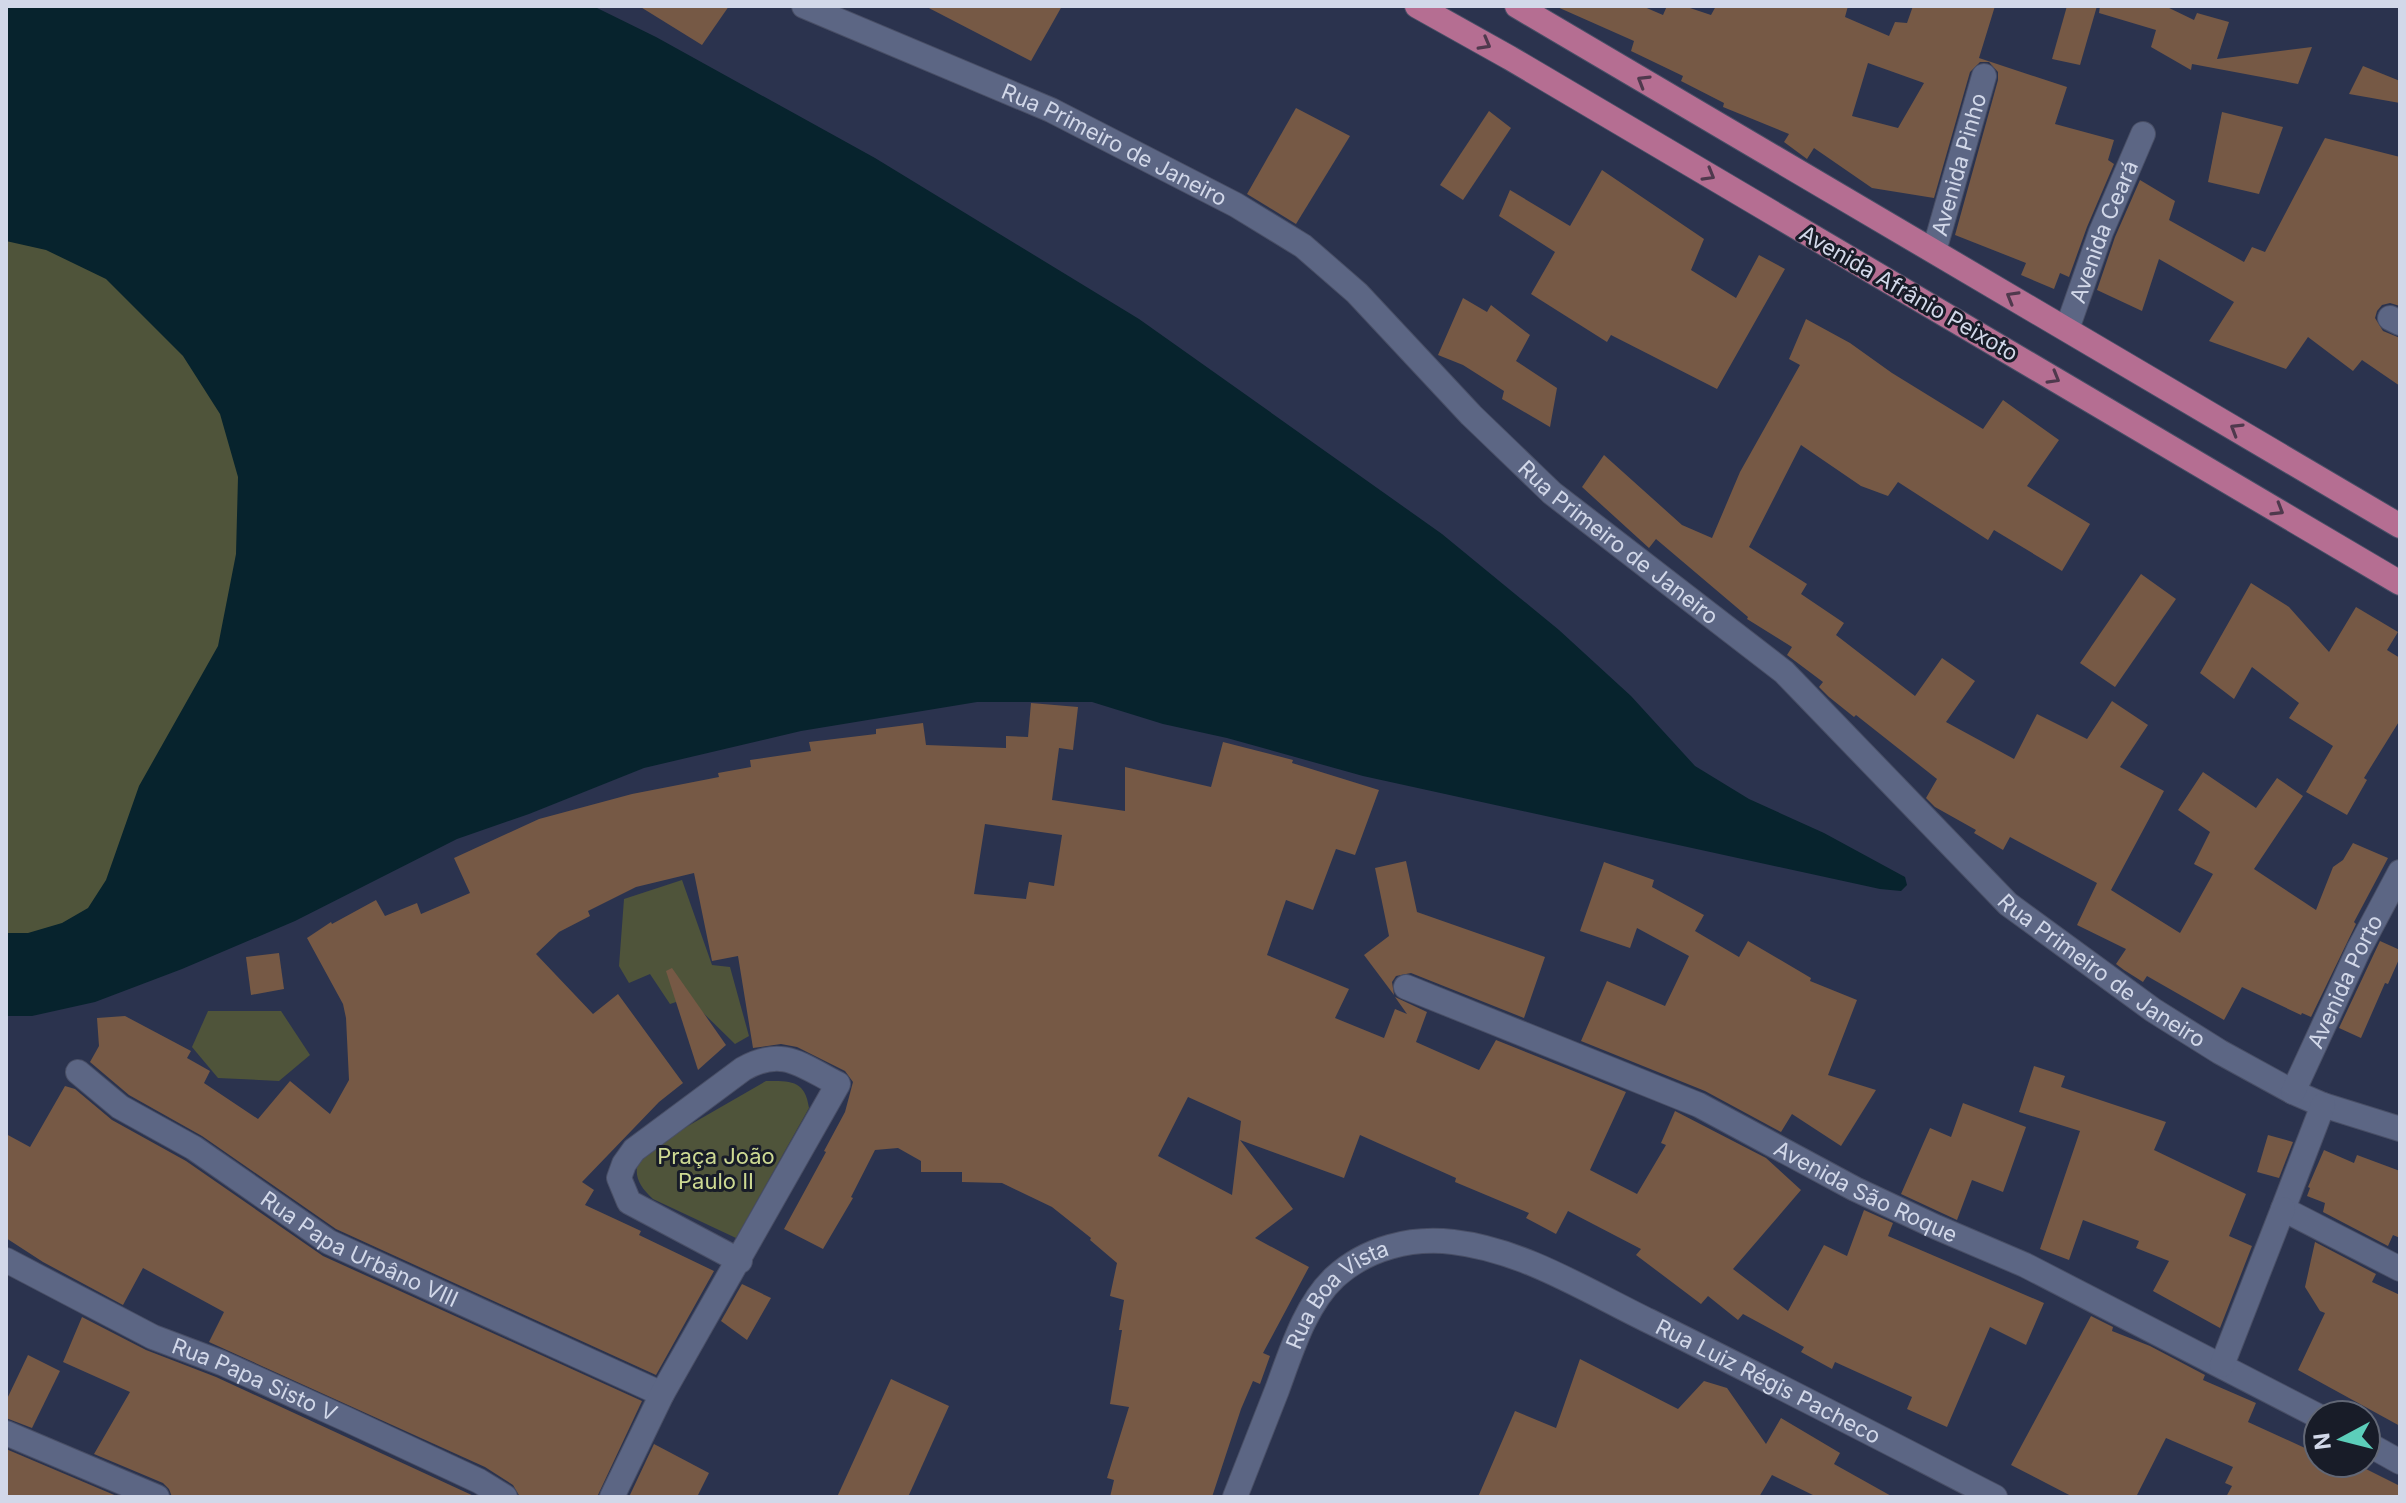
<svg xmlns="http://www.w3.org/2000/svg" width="2406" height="1503" viewBox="0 0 2406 1503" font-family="Inter,sans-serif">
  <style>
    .green { fill: #4f543a }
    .water { fill: #07232d }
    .building { fill: #765945; fill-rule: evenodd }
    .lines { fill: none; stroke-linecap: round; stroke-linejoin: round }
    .street-casing { stroke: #494f66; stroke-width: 26 }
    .secondary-casing { stroke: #494f66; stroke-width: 26 }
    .primary-casing { stroke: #494f66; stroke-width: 26 }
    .street { stroke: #5c6684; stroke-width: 24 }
    .secondary { stroke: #5c6684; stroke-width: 24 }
    .primary { stroke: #b56e92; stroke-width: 24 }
    .oneway { stroke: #4f394d }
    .labels { text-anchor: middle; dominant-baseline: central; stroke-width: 6; stroke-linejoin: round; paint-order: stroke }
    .street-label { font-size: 22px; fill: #d2d8e9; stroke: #181c28 }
    .park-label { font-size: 22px; fill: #cdd992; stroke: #181c28 }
  </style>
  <rect width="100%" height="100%" fill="#2b334e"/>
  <g class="green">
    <polygon points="6,192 282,287 415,797 6,1006"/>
    <polygon points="682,880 712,965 730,967 749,1036 735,1044 688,998 670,1004 650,974 629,983 619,966 624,899"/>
    <polygon points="208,1011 281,1011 310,1055 279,1081 218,1078 192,1047"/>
    <path d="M766 1081C791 1081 805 1080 809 1108L736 1238 653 1199C635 1183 630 1167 648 1149Z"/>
  </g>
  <polygon class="water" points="6,6 593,6 656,37 875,158 1139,319 1442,534 1559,630 1631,696 1695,766 1749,799 1824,833 1905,877 1907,885 1901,891 1880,889 1363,776 1227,738 1163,724 1092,702 977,702 801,731 644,768 529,814 457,839 295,921 182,969 95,1002 32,1016 6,1016 6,933 28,933 62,923 88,908 106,880 139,786 218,646 236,554 238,477 220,414 183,356 106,279 46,250 6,241"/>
  <g class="building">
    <polygon points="639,6 729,6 702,45"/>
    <polygon points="925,6 1062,6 1031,61"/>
    <path d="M1555 6H1642L1663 15 1667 6H1684L1711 15 1716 6H1848L1845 17 1889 36 1895 22 1907 23 1913 6H1995L1979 58 2067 87 2055 124 2114 140 2108 160 2114 164 2087 227 2069 277 2060 273 2054 289 2021 275 2026 263 1955 235 1998 80V72L1989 62H1980L1970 72 1934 198 1872 188 1814 148 1807 159 1784 142 1789 134 1723 107 1724 103 1681 81 1683 76 1631 51 1634 41ZM1868 63 1924 83 1898 128 1852 116Z"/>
    <polygon points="2067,6 2097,6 2080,65 2052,59"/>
    <polygon points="2100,6 2165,6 2194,20 2197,13 2229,22 2217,59 2312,47 2298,84 2192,64 2191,70 2151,47 2156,30 2099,13"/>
    <polygon points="2363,66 2400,81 2400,103 2349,94"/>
    <polygon points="1296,108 1350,136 1296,224 1247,194"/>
    <polygon points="1489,111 1511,128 1463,200 1440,185"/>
    <polygon points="2222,112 2283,127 2259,194 2208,182"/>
    <polygon points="2325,138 2400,157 2400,306 2390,303 2382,305 2377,311 2375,318 2383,331 2400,338 2400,386 2362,360 2353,371 2308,337 2286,369 2209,341 2234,302 2159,259 2142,311 2097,290 2115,237 2140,180 2175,201 2169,220 2244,262 2252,247 2265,252"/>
    <polygon points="1602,170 1704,239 1691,270 1736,298 1759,255 1785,269 1717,389 1611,335 1607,342 1531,294 1555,252 1499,216 1510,190 1570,226"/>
    <polygon points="1463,298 1487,312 1491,305 1530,335 1516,361 1557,388 1550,427 1502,399 1504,391 1463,365 1438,355"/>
    <polygon points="1806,319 1850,343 1892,373 1983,429 2003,400 2059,440 2027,486 2090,524 2062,571 1994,530 1988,540 1898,482 1888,496 1861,486 1801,445 1749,547 1807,584 1801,594 1844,623 1836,635 1915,696 1942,658 1975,681 1946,722 2014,759 2037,714 2087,739 2112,701 2148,725 2120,767 2164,791 2111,890 2180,933 2213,874 2194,864 2210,832 2178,810 2203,772 2256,808 2277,778 2303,796 2254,869 2316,910 2333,867 2343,860 2353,843 2388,858 2354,922 2356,924 2311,1017 2302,1013 2301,1015 2242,987 2224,1020 2147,976 2143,982 2124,970 2116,964 2126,949 2077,925 2097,883 2010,837 2003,850 1974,833 1976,830 1935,807 1926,798 1937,779 1856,715 1854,717 1829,697 1819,687 1823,682 1787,655 1792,647 1747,619 1748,617 1656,539 1649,548 1582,487 1604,455 1682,525 1712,538 1740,472 1800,365 1789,359"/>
    <polygon points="2141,574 2176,599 2115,687 2080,663"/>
    <polygon points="2251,583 2289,607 2329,652 2356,607 2398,632 2387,650 2400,658 2400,720 2364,778 2367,780 2347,815 2306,792 2333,746 2289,718 2299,703 2252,667 2234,699 2200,673"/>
    <path d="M1031 703 1078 707 1073 750 1059 748 1052 800 1125 811V767L1211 787 1223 742 1293 760 1292 763 1379 790 1355 855 1336 849 1313 910 1286 900 1267 955 1349 989 1335 1018 1384 1038 1395 1009 1407 1014 1395 997 1427 1012 1416 1042 1479 1070 1496 1040 1626 1092 1590 1170 1637 1194 1666 1145 1661 1143 1675 1111 1766 1158 1801 1190 1733 1269 1788 1311 1824 1245 1847 1256 1864 1210 1893 1223 1888 1236 2044 1303 2026 1345 1990 1327 1947 1427 1907 1409 1912 1397 1835 1362 1832 1369 1801 1352 1804 1347 1743 1314 1738 1320 1708 1296 1701 1304 1636 1255 1641 1249 1568 1211 1556 1234 1526 1218 1529 1213 1455 1182 1456 1178 1360 1135 1344 1178 1240 1140 1293 1209 1255 1238 1309 1267 1263 1353 1270 1356 1260 1384 1253 1381 1241 1409 1212 1497H1110L1114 1480 1107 1478 1129 1407 1110 1404 1122 1330H1119L1124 1300 1110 1296 1117 1263 1090 1240 1091 1238 1052 1207 1002 1183 962 1182V1172H921V1161L898 1148 875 1150 851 1197 853 1198 823 1249 784 1229 826 1152 824 1151 845 1112 853 1082 845 1071 797 1047 781 1044 753 1048 738 956 712 961 694 873 636 887 588 911 590 916 559 932 536 954 593 1014 618 994 683 1083 659 1102 582 1182 594 1190 585 1205 641 1231 639 1235 714 1271 656 1375 336 1229 202 1136 129 1095 90 1062 99 1046 97 1018 125 1016 191 1051 187 1058 210 1071 204 1083 258 1119 290 1081 330 1114 349 1080 346 1018 343 1004 307 938 331 922 332 924 376 900 385 916 417 903 421 914 470 893 454 858 539 819 632 794 719 777 718 773 751 767 750 760 811 751 809 742 876 734V729L923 723 926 745 1006 748V736L1028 737ZM985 824 1062 835 1054 886 1029 882 1026 899 974 894ZM1188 1097 1241 1121 1232 1195 1158 1156Z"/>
    <polygon points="1406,861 1417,912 1545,957 1524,1018 1411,973 1396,976 1392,982 1394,995 1364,955 1389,936 1375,868"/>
    <polygon points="1604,862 1654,880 1652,887 1704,915 1695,931 1739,957 1748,941 1811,978 1810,981 1857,1000 1828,1075 1876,1090 1841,1146 1792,1114 1781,1132 1705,1091 1581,1041 1607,981 1665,1006 1689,956 1637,928 1630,948 1580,931"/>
    <polygon points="2380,941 2400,950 2400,957 2388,984 2385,983 2361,1038 2339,1028"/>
    <polygon points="279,953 284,989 251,995 246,957"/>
    <polygon points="672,968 726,1045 698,1070 666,971"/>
    <polygon points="2034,1066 2065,1076 2061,1087 2166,1122 2154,1150 2246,1194 2229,1236 2252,1246 2220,1328 2153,1291 2169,1261 2136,1248 2139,1241 2083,1220 2069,1260 2040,1249 2080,1131 2019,1112"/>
    <polygon points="65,1086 75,1089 112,1120 186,1161 323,1256 642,1401 597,1497 520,1497 513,1485 485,1467 209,1342 224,1312 143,1268 123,1305 43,1262 6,1238 6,1134 30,1147"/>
    <polygon points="1963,1103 2026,1127 2003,1192 1972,1180 1957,1220 1901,1194 1930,1128 1951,1137"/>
    <polygon points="2268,1135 2293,1142 2279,1178 2257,1172"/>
    <polygon points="2324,1150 2354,1163 2357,1155 2400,1171 2400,1238 2393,1235 2388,1246 2323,1212 2325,1203 2307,1196 2310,1188 2308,1187"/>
    <polygon points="2315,1242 2376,1274 2372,1282 2400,1295 2400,1426 2298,1370 2325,1313 2320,1311 2305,1287"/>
    <polygon points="742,1284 771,1298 747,1340 721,1321"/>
    <polygon points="2091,1316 2113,1327 2112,1331 2150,1346 2205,1375 2203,1380 2256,1403 2248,1422 2318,1454 2318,1463 2354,1463 2400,1486 2400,1497 2226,1497 2232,1486 2225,1483 2233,1467 2166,1438 2136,1497 2073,1497 2011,1465"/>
    <polygon points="82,1317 146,1350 216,1377 476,1497 172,1497 169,1489 163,1483 94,1454 130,1392 63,1362"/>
    <polygon points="28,1355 60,1371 32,1428 6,1418 6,1401"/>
    <polygon points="1580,1359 1678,1409 1704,1381 1727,1388 1766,1444 1781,1418 1840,1453 1834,1464 1893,1497 1817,1497 1772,1475 1759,1497 1478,1497 1515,1411 1556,1428"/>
    <polygon points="891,1379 949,1406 908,1497 837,1497"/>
    <polygon points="654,1444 709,1473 697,1497 629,1497"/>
    <polygon points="6,1449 119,1497 6,1497"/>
  </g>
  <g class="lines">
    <g class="street-casing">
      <g id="street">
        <path id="s1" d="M804 6 1051 110 1236 205 1303 246 1357 293 1471 415 1552 493 1784 672 2008 904 2153 1010 2220 1052 2293 1092 2323 1105 2400 1129"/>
        <path id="s2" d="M1934 251 1984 76"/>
        <polyline points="2390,318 2400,323"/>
        <path id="s3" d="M2067 329 2101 232 2143 134"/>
        <path id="s4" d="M1406 987 1699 1105 1855 1189 1936 1227 2025 1265 2318 1416"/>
        <path id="s5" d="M78 1072 120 1107 194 1148 329 1242 662 1394"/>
        <path id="s6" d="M2293 1092 2359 949 2400 872"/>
        <polyline points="2323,1105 2283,1209 2400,1269"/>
        <path id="s7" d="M6 1260 153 1337 222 1363 346 1419 479 1481 505 1497"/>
        <polyline points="2222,1365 2283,1209"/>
        <polyline points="6,1433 157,1497"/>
        <polyline points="2366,1443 2400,1462"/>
        <path d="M612 1497 662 1394 838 1084C802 1066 783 1046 743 1069L634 1150 624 1164 619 1178 629 1202 740 1261"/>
      </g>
    </g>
    <g class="secondary-casing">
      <g id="secondary">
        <path id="s8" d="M1235 1497C1249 1461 1263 1425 1277 1390 1291 1352 1305 1305 1335 1277 1367 1248 1411 1237 1453 1242 1523 1250 1587 1291 1649 1321 1765 1378 1880 1438 1995 1497"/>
      </g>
    </g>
    <g class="primary-casing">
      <g id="primary">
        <polyline points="1417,6 1510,58 2400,583"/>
        <polyline points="1517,6 2400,526"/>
      </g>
    </g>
    <use href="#street" class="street"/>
    <use href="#secondary" class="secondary"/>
    <use href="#primary" class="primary"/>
  </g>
  <defs><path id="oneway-chevron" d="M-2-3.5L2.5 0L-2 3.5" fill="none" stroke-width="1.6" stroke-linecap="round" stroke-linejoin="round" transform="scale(2)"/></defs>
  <g class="oneway">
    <use href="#oneway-chevron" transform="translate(1485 44) rotate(29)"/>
    <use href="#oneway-chevron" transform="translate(1643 81) rotate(-149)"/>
    <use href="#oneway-chevron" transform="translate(1709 175) rotate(30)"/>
    <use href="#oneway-chevron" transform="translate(2012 297) rotate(-150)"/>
    <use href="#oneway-chevron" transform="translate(2054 378) rotate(30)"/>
    <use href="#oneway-chevron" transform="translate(2236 429) rotate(-149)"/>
    <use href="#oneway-chevron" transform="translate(2278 510) rotate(31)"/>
  </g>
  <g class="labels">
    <g class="street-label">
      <text stroke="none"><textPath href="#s1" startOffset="340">Rua Primeiro de Janeiro</textPath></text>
      <text stroke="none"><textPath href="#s2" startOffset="90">Avenida Pinho</textPath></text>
      <text stroke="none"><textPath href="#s3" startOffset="104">Avenida Ceará</textPath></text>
      <text transform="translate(1909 293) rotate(30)">Avenida Afrânio Peixoto</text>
      <text stroke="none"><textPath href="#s1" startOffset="988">Rua Primeiro de Janeiro</textPath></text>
      <text stroke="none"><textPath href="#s1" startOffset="1636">Rua Primeiro de Janeiro</textPath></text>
      <text stroke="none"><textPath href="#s6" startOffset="122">Avenida Porto</textPath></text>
      <text stroke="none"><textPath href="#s4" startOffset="504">Avenida São Roque</textPath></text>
      <text stroke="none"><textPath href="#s5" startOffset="334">Rua Papa Urbâno VIII</textPath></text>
      <text stroke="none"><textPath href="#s8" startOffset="232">Rua Boa Vista</textPath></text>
      <text stroke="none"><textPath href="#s7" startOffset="276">Rua Papa Sisto V</textPath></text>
      <text stroke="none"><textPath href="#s8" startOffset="716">Rua Luiz Régis Pacheco</textPath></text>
    </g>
    <g class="park-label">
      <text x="716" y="1156">Praça João<tspan x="716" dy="25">Paulo II</tspan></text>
    </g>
  </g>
  <rect width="2406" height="1503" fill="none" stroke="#d2d8e9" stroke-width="16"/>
  <g transform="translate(2342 1439) rotate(263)"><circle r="38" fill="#181c28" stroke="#626775" stroke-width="2"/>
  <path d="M0-6L14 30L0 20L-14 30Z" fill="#5cceba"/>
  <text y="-12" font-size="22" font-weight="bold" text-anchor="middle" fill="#d2d8e9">N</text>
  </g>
</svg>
